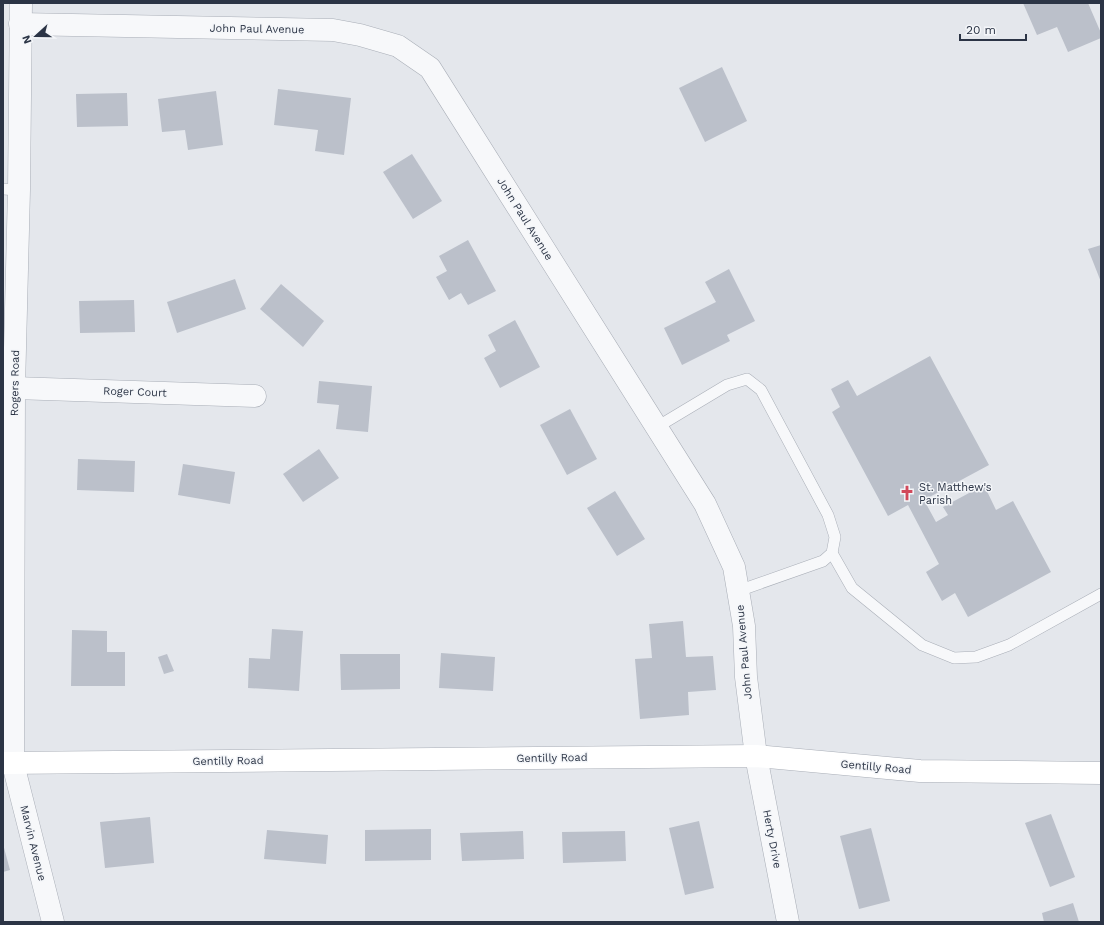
<svg xmlns="http://www.w3.org/2000/svg" width="1104" height="925" viewBox="0 0 1104 925" font-family="'Work Sans',sans-serif">
  <style>
    .building { fill: #bbc0ca }
    .lines { fill: none; stroke-linecap: round; stroke-linejoin: round }
    .lane-casing { stroke: #a9aeb7; stroke-width: 12 }
    .street-casing { stroke: #a9aeb7; stroke-width: 23 }
    .secondary-casing { stroke: #a9aeb7; stroke-width: 23 }
    .lane { stroke: #f7f8fa; stroke-width: 11 }
    .street { stroke: #f7f8fa; stroke-width: 22 }
    .secondary { stroke: #fff; stroke-width: 22 }
    .labels { text-anchor: middle; dominant-baseline: central; stroke-width: 3; stroke-linejoin: round; paint-order: stroke }
    .street-label { font-size: 11px; fill: #2b3445; stroke: #f4f6f9 }
    .poi-label { font-size: 11px; fill: #2b3445; stroke: #f4f6f9; text-anchor: start }
  </style>
  <rect width="100%" height="100%" fill="#e4e7ec"/>
  <g class="building">
    <polygon points="1023,3 1088,3 1101,33 1101,38 1068,52 1057,27 1037,35"/>
    <polygon points="722,67 747,121 705,142 679,88"/>
    <polygon points="278,89 351,98 344,155 315,151 318,130 274,125"/>
    <polygon points="216,91 223,145 188,150 185,130 162,132 158,99"/>
    <polygon points="127,93 128,126 77,127 76,94"/>
    <polygon points="412,154 442,201 413,219 383,172"/>
    <polygon points="468,240 496,291 468,305 461,293 449,300 436,277 447,271 439,256"/>
    <polygon points="1101,245 1101,282 1088,249"/>
    <polygon points="729,269 755,321 727,335 730,341 682,365 664,328 716,302 705,282"/>
    <polygon points="235,279 246,309 177,333 167,302"/>
    <polygon points="281,284 324,321 303,347 260,309"/>
    <polygon points="134,300 135,332 80,333 79,301"/>
    <polygon points="515,320 540,367 500,388 484,358 496,351 488,335"/>
    <polygon points="930,356 989,465 924,500 936,522 948,515 943,507 984,485 996,510 1013,501 1051,572 968,617 955,593 942,601 926,572 939,564 908,505 888,516 832,412 840,407 831,389 848,380 857,396"/>
    <polygon points="319,381 372,386 368,432 336,429 339,405 317,403"/>
    <polygon points="570,409 597,459 567,475 540,425"/>
    <polygon points="319,449 339,478 303,502 283,474"/>
    <polygon points="78,459 135,461 134,492 77,490"/>
    <polygon points="183,464 235,472 230,504 178,495"/>
    <polygon points="615,491 645,539 617,556 587,508"/>
    <polygon points="683,621 686,657 713,656 716,690 688,692 689,715 640,719 635,659 652,658 649,624"/>
    <polygon points="272,629 303,631 299,691 248,688 249,658 270,659"/>
    <polygon points="72,630 107,631 107,652 125,652 125,686 71,686"/>
    <polygon points="441,653 495,657 493,691 439,688"/>
    <polygon points="167,654 174,671 164,674 158,657"/>
    <polygon points="340,654 400,654 400,689 341,690"/>
    <polygon points="1051,814 1075,877 1050,887 1025,823"/>
    <polygon points="150,817 154,863 105,868 100,822"/>
    <polygon points="699,821 714,888 685,895 669,828"/>
    <polygon points="871,828 890,901 859,909 840,836"/>
    <polygon points="431,829 431,860 365,861 365,830"/>
    <polygon points="267,830 328,835 326,864 264,859"/>
    <polygon points="523,831 524,859 462,861 460,833"/>
    <polygon points="625,831 626,861 563,863 562,832"/>
    <polygon points="3,844 10,870 3,872"/>
    <polygon points="1073,903 1079,922 1044,922 1042,913"/>
  </g>
  <g class="lines">
    <g class="lane-casing">
      <g id="lane">
        <polyline points="3,189 19,190"/>
        <polyline points="657,427 727,385 747,379 761,390 828,515 835,537 832,553 823,561 738,591"/>
        <polyline points="832,553 852,588 922,645 954,658 976,657 1009,645 1101,594"/>
      </g>
    </g>
    <g class="street-casing">
      <g id="street">
        <polyline points="21,3 19,190 14,388 13,764 53,922"/>
        <polyline points="20,24 333,30 360,35 398,46 430,68 705,504 734,567 744,626 746,677 756,756 788,922"/>
        <polyline points="14,388 255,396"/>
      </g>
    </g>
    <g class="secondary-casing">
      <polyline id="secondary" points="3,763 756,756 920,771 1101,773"/>
    </g>
    <use href="#lane" class="lane"/>
    <use href="#street" class="street"/>
    <use href="#secondary" class="secondary"/>
  </g>
  <defs>
    <g id="church-bare" transform="scale(1.2)"><path d="M-1.2-6h2.4v3.5h3.3v2.4h-3.3V6h-2.4V-.1h-3.3v-2.4h3.3Z" fill="#d1495b" stroke="#f4f6f9" stroke-width="2.5" paint-order="stroke"/></g>
  </defs>
  <g fill-rule="evenodd">
    <use href="#church-bare" x="907" y="493"/>
  </g>
  <g class="labels">
    <g class="street-label">
      <text transform="translate(257 29) rotate(1)">John Paul Avenue</text>
      <text transform="translate(525 219) rotate(58)">John Paul Avenue</text>
      <text transform="translate(15 383) rotate(-89)">Rogers Road</text>
      <text transform="translate(135 392) rotate(2)">Roger Court</text>
      <text transform="translate(744 652) rotate(-95)">John Paul Avenue</text>
      <text transform="translate(552 758) rotate(-1)">Gentilly Road</text>
      <text transform="translate(228 761) rotate(-1)">Gentilly Road</text>
      <text transform="translate(876 767) rotate(5)">Gentilly Road</text>
      <text transform="translate(772 839) rotate(79)">Herty Drive</text>
      <text transform="translate(33 843) rotate(76)">Marvin Avenue</text>
    </g>
    <g class="poi-label">
      <text x="919" y="487">St. Matthew's<tspan x="919" dy="13">Parish</tspan></text>
    </g>
  </g>
  <rect width="1104" height="925" fill="none" stroke="#2b3445" stroke-width="8"/>
  <g transform="translate(36 36) rotate(249)" stroke="#f4f6f9" stroke-width="3" paint-order="stroke">
  <path d="M0-3L7 15L0 10L-7 15Z" fill="#2b3445"/>
  <text y="-6" font-size="11" font-weight="bold" text-anchor="middle" fill="#2b3445">N</text>
  </g>
  <path d="M960 34v6h66v-6" fill="none" stroke="#2b3445" stroke-width="2"/>
  <text x="966" y="34" font-size="12" fill="#2b3445" stroke="#f4f6f9" stroke-width="3" paint-order="stroke">20 m</text>
</svg>
